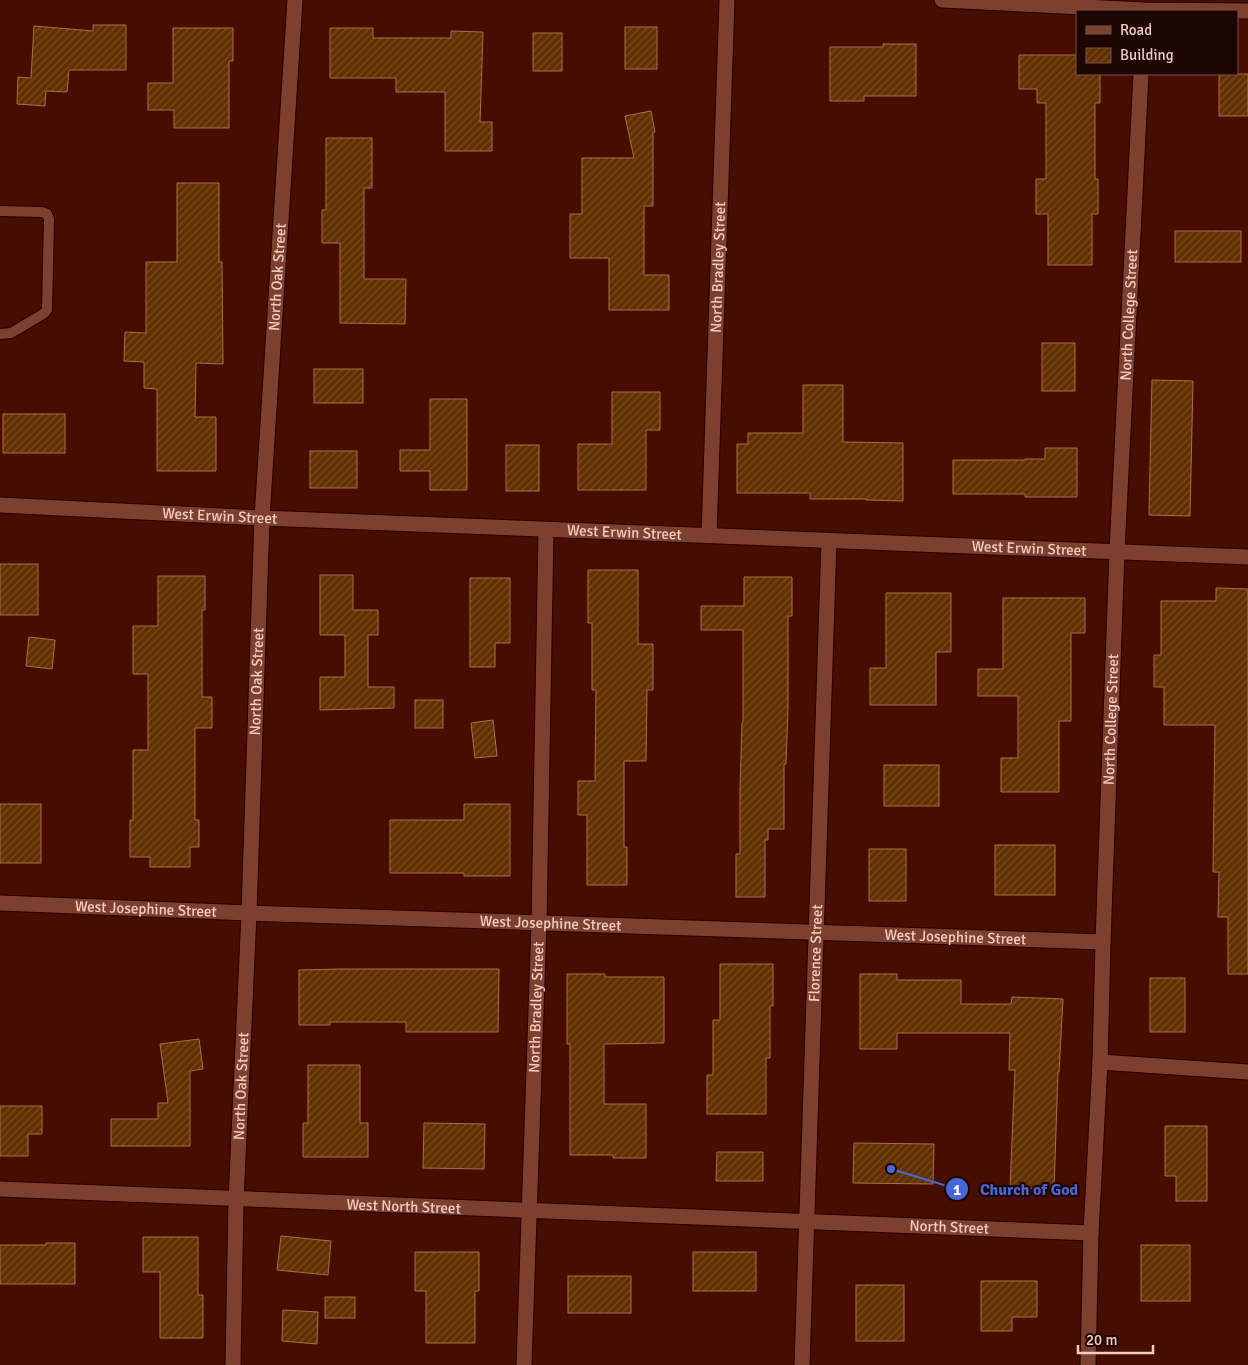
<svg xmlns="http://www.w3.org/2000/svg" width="1248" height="1365" viewBox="0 0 1248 1365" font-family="Signika,sans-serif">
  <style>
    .building { fill: url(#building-hatch); stroke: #a87148 }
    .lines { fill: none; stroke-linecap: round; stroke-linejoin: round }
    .service-casing { stroke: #240000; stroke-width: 12 }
    .minor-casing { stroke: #240000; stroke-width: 17 }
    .tertiary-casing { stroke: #240000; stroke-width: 17 }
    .service { stroke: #7d402f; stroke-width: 10 }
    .minor { stroke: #7d402f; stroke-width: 15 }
    .tertiary { stroke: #7d402f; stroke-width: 15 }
    .labels { text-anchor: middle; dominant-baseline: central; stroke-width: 4.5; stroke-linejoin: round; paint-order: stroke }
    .street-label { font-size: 15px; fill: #f1ccc2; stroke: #1d0502 }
    .leader { fill: none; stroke: #4767d4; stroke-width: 2 }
    .callout-dot { fill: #4767d4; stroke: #1d0502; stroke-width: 2 }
    .mark-label { font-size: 15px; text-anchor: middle; font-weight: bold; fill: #fff }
    .callout-label { font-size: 16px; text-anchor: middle; font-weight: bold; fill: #4767d4; stroke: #1d0502; stroke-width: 4.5; stroke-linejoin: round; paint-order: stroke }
  </style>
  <defs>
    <pattern id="building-hatch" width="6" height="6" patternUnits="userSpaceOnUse" patternTransform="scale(1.25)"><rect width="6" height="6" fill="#612f00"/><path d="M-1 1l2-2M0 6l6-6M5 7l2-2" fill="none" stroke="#784c24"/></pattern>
  </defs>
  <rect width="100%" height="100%" fill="#460d00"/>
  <g class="building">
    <polygon points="93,25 126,25 126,70 69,70 67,92 46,91 45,106 17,104 18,77 31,78 34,26 93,31"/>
    <rect x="625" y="27" width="32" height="42"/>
    <polygon points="173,28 233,28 233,61 229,61 229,128 174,128 174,110 148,110 148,83 173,83"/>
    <polygon points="330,28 373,28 373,38 451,38 451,31 483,32 480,122 492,122 492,151 445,151 445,92 396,92 396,78 330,78"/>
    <rect x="533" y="33" width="29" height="38"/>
    <polygon points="883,44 916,44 916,96 864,96 864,101 830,101 830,47 883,47"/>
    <polygon points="1019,55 1077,55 1077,74 1100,74 1100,103 1095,103 1095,179 1098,179 1098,214 1092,214 1092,265 1048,265 1048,214 1036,214 1036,179 1046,179 1046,103 1037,103 1037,89 1019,89"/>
    <rect x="1219" y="74" width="29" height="42"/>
    <polygon points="651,111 655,132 653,132 653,206 644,206 644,275 669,275 669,310 609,310 609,258 570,258 570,214 582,214 582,158 634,158 625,116"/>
    <polygon points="326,138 372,138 372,188 364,188 364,279 406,279 405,324 340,323 340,243 322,243 322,210 326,210"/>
    <polygon points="177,183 219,183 219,262 222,262 223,364 196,363 195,417 216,417 216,471 157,471 157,389 144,388 144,362 124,361 125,332 146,333 146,262 177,262"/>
    <rect x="1175" y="231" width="66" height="31"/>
    <rect x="1042" y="343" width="33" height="48"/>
    <rect x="314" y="369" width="49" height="34"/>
    <polygon points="1152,380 1193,381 1190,516 1149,515"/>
    <polygon points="803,385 843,385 843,442 903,443 903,501 866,500 866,499 810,499 810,493 737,493 737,444 748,444 748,433 803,433"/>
    <polygon points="612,392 660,392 660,430 646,430 646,490 578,490 578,444 612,444"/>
    <polygon points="430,399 467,399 467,490 430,490 430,471 400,471 400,450 430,450"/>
    <rect x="3" y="414" width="62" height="39"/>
    <rect x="506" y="445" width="33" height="46"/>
    <polygon points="1045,448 1077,448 1077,497 1025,497 1025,494 953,494 953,460 1025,460 1025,459 1045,459"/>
    <rect x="310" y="451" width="47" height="37"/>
    <rect x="0" y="564" width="38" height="51"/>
    <polygon points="588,570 638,570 638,644 653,644 653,690 647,690 646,761 624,761 624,847 627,847 627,885 587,885 587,815 578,815 578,781 595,781 596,690 592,690 592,623 588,623"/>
    <polygon points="320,575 353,575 353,610 378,610 378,635 368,635 368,687 394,687 394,708 320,710 320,677 345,677 345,635 320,635"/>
    <polygon points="158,576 205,576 205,610 202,610 202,697 212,697 212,728 195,728 195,820 199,820 199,847 190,847 190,867 150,867 150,857 130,857 130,820 133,820 133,750 148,750 148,674 133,674 133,626 158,626"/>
    <polygon points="744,577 792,577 792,616 788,616 788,708 786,764 784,764 784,829 768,829 768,840 765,840 765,897 736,897 736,854 740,854 740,790 742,723 743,723 743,630 701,630 701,606 744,606"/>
    <polygon points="470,578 510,578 510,643 495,643 495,667 470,667"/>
    <polygon points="1216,588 1248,589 1248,974 1228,974 1228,917 1218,917 1219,872 1213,872 1215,725 1164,725 1164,687 1154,687 1154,655 1161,655 1161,601 1216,601"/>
    <polygon points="886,593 951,593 951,652 936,652 936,705 870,705 870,668 886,668"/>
    <polygon points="1003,598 1085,598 1085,633 1071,633 1071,721 1059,721 1059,792 1001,792 1001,758 1018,758 1018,696 978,696 978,669 1003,669"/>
    <polygon points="29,637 55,640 52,669 26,666"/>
    <rect x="415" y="700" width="28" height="28"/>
    <polygon points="493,720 497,756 475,758 471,723"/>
    <rect x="884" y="765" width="55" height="41"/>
    <rect x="0" y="804" width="41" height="59"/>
    <polygon points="464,804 510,804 510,876 464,876 464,873 390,873 390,820 464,820"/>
    <rect x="995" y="845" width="60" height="50"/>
    <rect x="869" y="849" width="37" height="52"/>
    <polygon points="720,964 773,964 773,1006 770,1006 770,1058 766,1058 766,1114 707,1114 707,1075 713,1075 713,1020 720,1020"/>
    <polygon points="342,969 499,969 498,1032 406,1032 406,1022 330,1022 330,1025 299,1025 299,970"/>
    <polygon points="567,974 605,974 605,977 664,977 664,1043 604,1044 604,1104 646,1104 646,1158 613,1158 613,1155 570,1155 570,1044 567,1044"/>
    <polygon points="860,974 897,974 897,980 961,980 961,1004 1011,1004 1012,997 1063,999 1059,1072 1058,1072 1054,1189 1010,1188 1015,1070 1009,1070 1010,1033 897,1033 897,1049 860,1049"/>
    <rect x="1150" y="978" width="35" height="54"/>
    <polygon points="199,1039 203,1069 190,1071 190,1146 111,1146 111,1119 158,1119 158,1103 168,1103 160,1044"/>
    <polygon points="308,1065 360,1065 360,1123 368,1123 368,1157 303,1157 303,1123 308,1123"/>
    <polygon points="0,1106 42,1106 42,1134 28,1134 28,1156 0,1156"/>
    <polygon points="424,1123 485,1124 484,1169 423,1168"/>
    <polygon points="1165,1126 1207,1126 1207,1201 1176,1201 1176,1176 1165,1176"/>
    <polygon points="854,1143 934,1144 933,1184 853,1183"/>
    <polygon points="717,1152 763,1152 763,1181 716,1181"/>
    <polygon points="281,1236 331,1241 328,1275 277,1270"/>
    <polygon points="143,1237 198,1237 198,1295 203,1295 203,1338 160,1338 160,1272 143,1272"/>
    <polygon points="46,1243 75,1243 75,1284 0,1284 0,1245 46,1245"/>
    <rect x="1141" y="1245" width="49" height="56"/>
    <polygon points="415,1252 479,1252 479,1291 475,1291 475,1343 426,1343 426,1291 415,1291"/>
    <rect x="693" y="1252" width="63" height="39"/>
    <rect x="568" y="1276" width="63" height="37"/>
    <polygon points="981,1281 1037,1281 1037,1317 1012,1317 1012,1331 981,1331"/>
    <rect x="856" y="1285" width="48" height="56"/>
    <rect x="325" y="1297" width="30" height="21"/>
    <polygon points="283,1310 318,1312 317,1344 282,1341"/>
  </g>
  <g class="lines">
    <g class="service-casing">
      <polyline id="service" points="0,211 42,212 47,214 49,219 47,310 43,314 11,333 0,334"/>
    </g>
    <g class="minor-casing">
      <g id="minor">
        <path id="s1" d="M0 505 262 518 1248 557"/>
        <path id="s2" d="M709 535 727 0"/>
        <path id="s3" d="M0 903 249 913 1103 942"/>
        <polyline points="1100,1062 1248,1072"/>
        <path id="s4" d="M0 1189C363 1207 727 1217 1091 1233"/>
        <path id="s5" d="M233 1365 236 1201 249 913 262 518 295 0"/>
        <path id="s6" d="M524 1365 539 923 546 530"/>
        <path id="s7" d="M802 1365 829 541"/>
        <path id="s8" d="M1088 1365 1091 1233 1100 1062 1103 942 1117 551 1141 74"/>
      </g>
    </g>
    <g class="tertiary-casing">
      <polyline id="tertiary" points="942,0 1144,10 1248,11"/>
    </g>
    <use href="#service" class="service"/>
    <use href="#minor" class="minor"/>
    <use href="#tertiary" class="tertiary"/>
  </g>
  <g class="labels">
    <g class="street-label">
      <text stroke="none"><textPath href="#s2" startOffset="268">North Bradley Street</textPath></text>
      <text stroke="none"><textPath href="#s5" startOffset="1089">North Oak Street</textPath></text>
      <text stroke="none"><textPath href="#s8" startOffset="1051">North College Street</textPath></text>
      <text stroke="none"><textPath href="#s1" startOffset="220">West Erwin Street</textPath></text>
      <text stroke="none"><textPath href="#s1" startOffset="625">West Erwin Street</textPath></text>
      <text stroke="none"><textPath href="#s1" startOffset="1030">West Erwin Street</textPath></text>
      <text stroke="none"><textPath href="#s5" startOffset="684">North Oak Street</textPath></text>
      <text stroke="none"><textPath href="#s8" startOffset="646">North College Street</textPath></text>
      <text stroke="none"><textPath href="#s3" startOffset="146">West Josephine Street</textPath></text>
      <text stroke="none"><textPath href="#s3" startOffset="551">West Josephine Street</textPath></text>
      <text stroke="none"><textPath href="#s3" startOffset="956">West Josephine Street</textPath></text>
      <text stroke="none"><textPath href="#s7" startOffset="412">Florence Street</textPath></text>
      <text stroke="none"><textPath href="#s6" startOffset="358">North Bradley Street</textPath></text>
      <text stroke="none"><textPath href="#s5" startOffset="279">North Oak Street</textPath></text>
      <text stroke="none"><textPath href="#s4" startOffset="404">West North Street</textPath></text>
      <text stroke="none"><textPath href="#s4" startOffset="950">North Street</textPath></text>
    </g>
  </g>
  <path class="leader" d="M891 1169L957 1189"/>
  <g class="callout-dot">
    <circle cx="891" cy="1169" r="5"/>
    <circle cx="957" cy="1189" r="12"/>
  </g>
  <g class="mark-label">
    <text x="957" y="1195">1</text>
  </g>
  <g class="callout-label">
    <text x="1029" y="1195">Church of God</text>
  </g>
  <rect x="1076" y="10" width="162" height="65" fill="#1d0502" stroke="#72554f"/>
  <rect x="1086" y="26" width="25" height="8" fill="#7d402f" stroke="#72554f"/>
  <text x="1120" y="35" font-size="15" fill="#f1ccc2">Road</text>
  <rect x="1086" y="48" width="25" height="15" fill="url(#building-hatch)" stroke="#72554f"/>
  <text x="1120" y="60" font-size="15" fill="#f1ccc2">Building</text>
  <path d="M1078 1345v8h75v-8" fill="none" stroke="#f1ccc2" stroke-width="2.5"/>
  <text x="1086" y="1345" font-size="15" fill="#f1ccc2" stroke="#1d0502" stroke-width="4" paint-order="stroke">20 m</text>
</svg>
